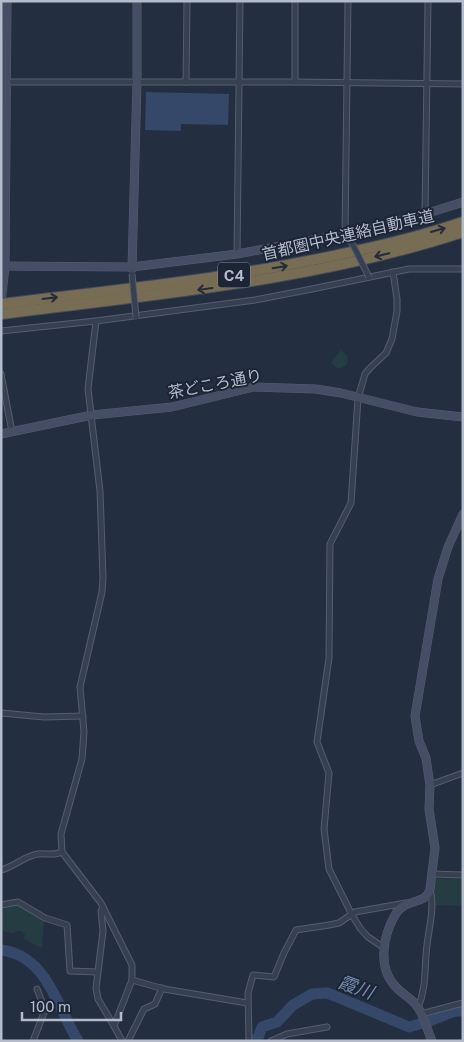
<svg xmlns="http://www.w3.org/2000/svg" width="464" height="1042" viewBox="0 0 464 1042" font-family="'Public Sans','Noto Sans JP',sans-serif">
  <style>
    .green { fill: #253c42 }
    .water { fill: #354869 }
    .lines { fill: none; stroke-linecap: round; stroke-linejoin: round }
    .river { stroke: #354869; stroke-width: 11 }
    .street-casing { stroke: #555e6e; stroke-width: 7 }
    .secondary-casing { stroke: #555e6e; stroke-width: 9 }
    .highway-casing { stroke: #424b5b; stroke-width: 12 }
    .street { stroke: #374051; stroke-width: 5 }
    .secondary { stroke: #454e64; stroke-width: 8 }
    .highway { stroke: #776c54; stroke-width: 10 }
    .street-bridge-casing { stroke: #555e6e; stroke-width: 7; stroke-linecap: butt }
    .street-bridge { stroke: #374051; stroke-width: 5 }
    .oneway { stroke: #252c39 }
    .labels { text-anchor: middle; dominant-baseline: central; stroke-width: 4; stroke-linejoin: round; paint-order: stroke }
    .shield { fill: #1c2536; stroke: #868e9e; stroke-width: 1 }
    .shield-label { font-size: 15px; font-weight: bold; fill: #b4bbcb }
    .street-label { font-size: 16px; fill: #b4bbcb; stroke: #1c2536 }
    .water-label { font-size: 18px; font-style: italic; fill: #798eb4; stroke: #1c2536 }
  </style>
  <rect width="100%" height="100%" fill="#232e41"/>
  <g class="green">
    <polygon points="341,350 348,356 347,364 344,367 338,369 331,363"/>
    <polygon points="435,878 463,879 463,906 433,905"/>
    <polygon points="16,905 21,906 44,921 42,948 24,939 25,934 21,931 16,931 14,934 1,930 1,910"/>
  </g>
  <polygon class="water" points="146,92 229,94 228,125 181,124 181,131 145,130"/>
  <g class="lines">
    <g class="river">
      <path d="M1 950C47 955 58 1009 78 1041"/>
      <polyline points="251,1041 258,1038 262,1027 277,1022 293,1005 312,994 327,993 335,996 409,1027 430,1021 455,1011 463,1011"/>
    </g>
    <g class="street-casing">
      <g id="street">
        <polyline points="348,1 345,234 353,245"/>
        <polyline points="7,82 295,82 463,84"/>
        <polyline points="186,82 187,1"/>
        <polyline points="295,82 295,1"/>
        <polyline points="425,214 428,1"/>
        <polyline points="237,254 240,1"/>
        <polyline points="1,331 96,321"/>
        <polyline points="1,374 12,432"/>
        <polyline points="1,713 44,717 83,716"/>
        <polyline points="430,785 463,773"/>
        <path d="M1 870C14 867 24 856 38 854 47 853 54 856 62 852"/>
        <polyline points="432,874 463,875"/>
        <polyline points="1,905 18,902 45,918 67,925 70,971 98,972"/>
        <polyline points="103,907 101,911 103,931 96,988 98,999 114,1026"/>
        <polyline points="383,947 368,937 360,928 352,915 329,869 324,829 329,773 317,742 329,658 330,544 351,503 358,398 365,374 370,368 386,353 392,339 397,311 397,299 393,272"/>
        <polyline points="132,980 164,989 247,1003"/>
        <path d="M418 1008C427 986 424 968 427 945 429 927 435 907 430 890"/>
        <polyline points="421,1014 463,1003"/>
        <polyline points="33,1041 45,1010 37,989"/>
        <polyline points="122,1041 114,1026 132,980 132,965 101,903 62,852 61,834 82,759 84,732 80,687 102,592 103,578 100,491 88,389 96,321 255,300 312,289 409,269 463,269"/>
        <polyline points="128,1041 144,1009 155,1004 162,988"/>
        <polyline points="249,1041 248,993 253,975 274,977 284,953 296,930 329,925 339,923 355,912 406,903"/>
        <polyline points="271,1041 287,1034 327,1027"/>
      </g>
    </g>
    <g class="secondary-casing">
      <g id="secondary">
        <polyline points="1,266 132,267 237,254 345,234 425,214 463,202"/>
        <polyline points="132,269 137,82 137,1"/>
        <polyline points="1,303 5,266 7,1"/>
        <polyline points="1,434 92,415 172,407 254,387 316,389 341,393 417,412 463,417"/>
        <path d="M432 1041C427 1030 424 1014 416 1005 411 998 402 994 396 987 377 968 383 936 395 915 405 897 426 906 430 889L435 848 429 809 430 785 426 758 419 741 415 716 438 579 448 547 463 514"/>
      </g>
    </g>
    <g class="highway-casing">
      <g id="highway">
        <path d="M1 304C123 289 245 277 364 249 397 242 431 233 463 222"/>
        <path d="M1 314C157 294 313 281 463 232"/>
      </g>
    </g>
    <use href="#street" class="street"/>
    <use href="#secondary" class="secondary"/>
    <use href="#highway" class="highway"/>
    <g class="street-bridge-casing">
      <g id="street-bridge">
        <polyline points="353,245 369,277"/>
        <polyline points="132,274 136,317"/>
      </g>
    </g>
    <use href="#street-bridge" class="street-bridge"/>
  </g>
  <defs><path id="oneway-shaft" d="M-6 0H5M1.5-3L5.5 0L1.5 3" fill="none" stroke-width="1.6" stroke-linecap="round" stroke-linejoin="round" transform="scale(1.25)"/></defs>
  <g class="oneway">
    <use href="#oneway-shaft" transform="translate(438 230) rotate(-16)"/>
    <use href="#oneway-shaft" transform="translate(382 255) rotate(167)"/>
    <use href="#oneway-shaft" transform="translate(280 267) rotate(-10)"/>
    <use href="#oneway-shaft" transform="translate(205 289) rotate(172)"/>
    <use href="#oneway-shaft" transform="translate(50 298) rotate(-7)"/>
  </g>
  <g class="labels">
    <rect class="shield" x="218" y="262.5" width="32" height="25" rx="4"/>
    <g class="shield-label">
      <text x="234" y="275">C4</text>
    </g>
    <g class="street-label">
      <text transform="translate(348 235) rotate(-13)">首都圏中央連絡自動車道</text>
      <text transform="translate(215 384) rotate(-11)">茶どころ通り</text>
    </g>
    <g class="water-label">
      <text transform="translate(356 987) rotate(20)">霞川</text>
    </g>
  </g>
  <rect width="464" height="1042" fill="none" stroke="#b4bbcb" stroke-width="5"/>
  <path d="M22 1012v8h99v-8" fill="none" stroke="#b4bbcb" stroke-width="2.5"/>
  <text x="30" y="1012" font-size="15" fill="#b4bbcb" stroke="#1c2536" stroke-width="4" paint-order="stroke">100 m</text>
</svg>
